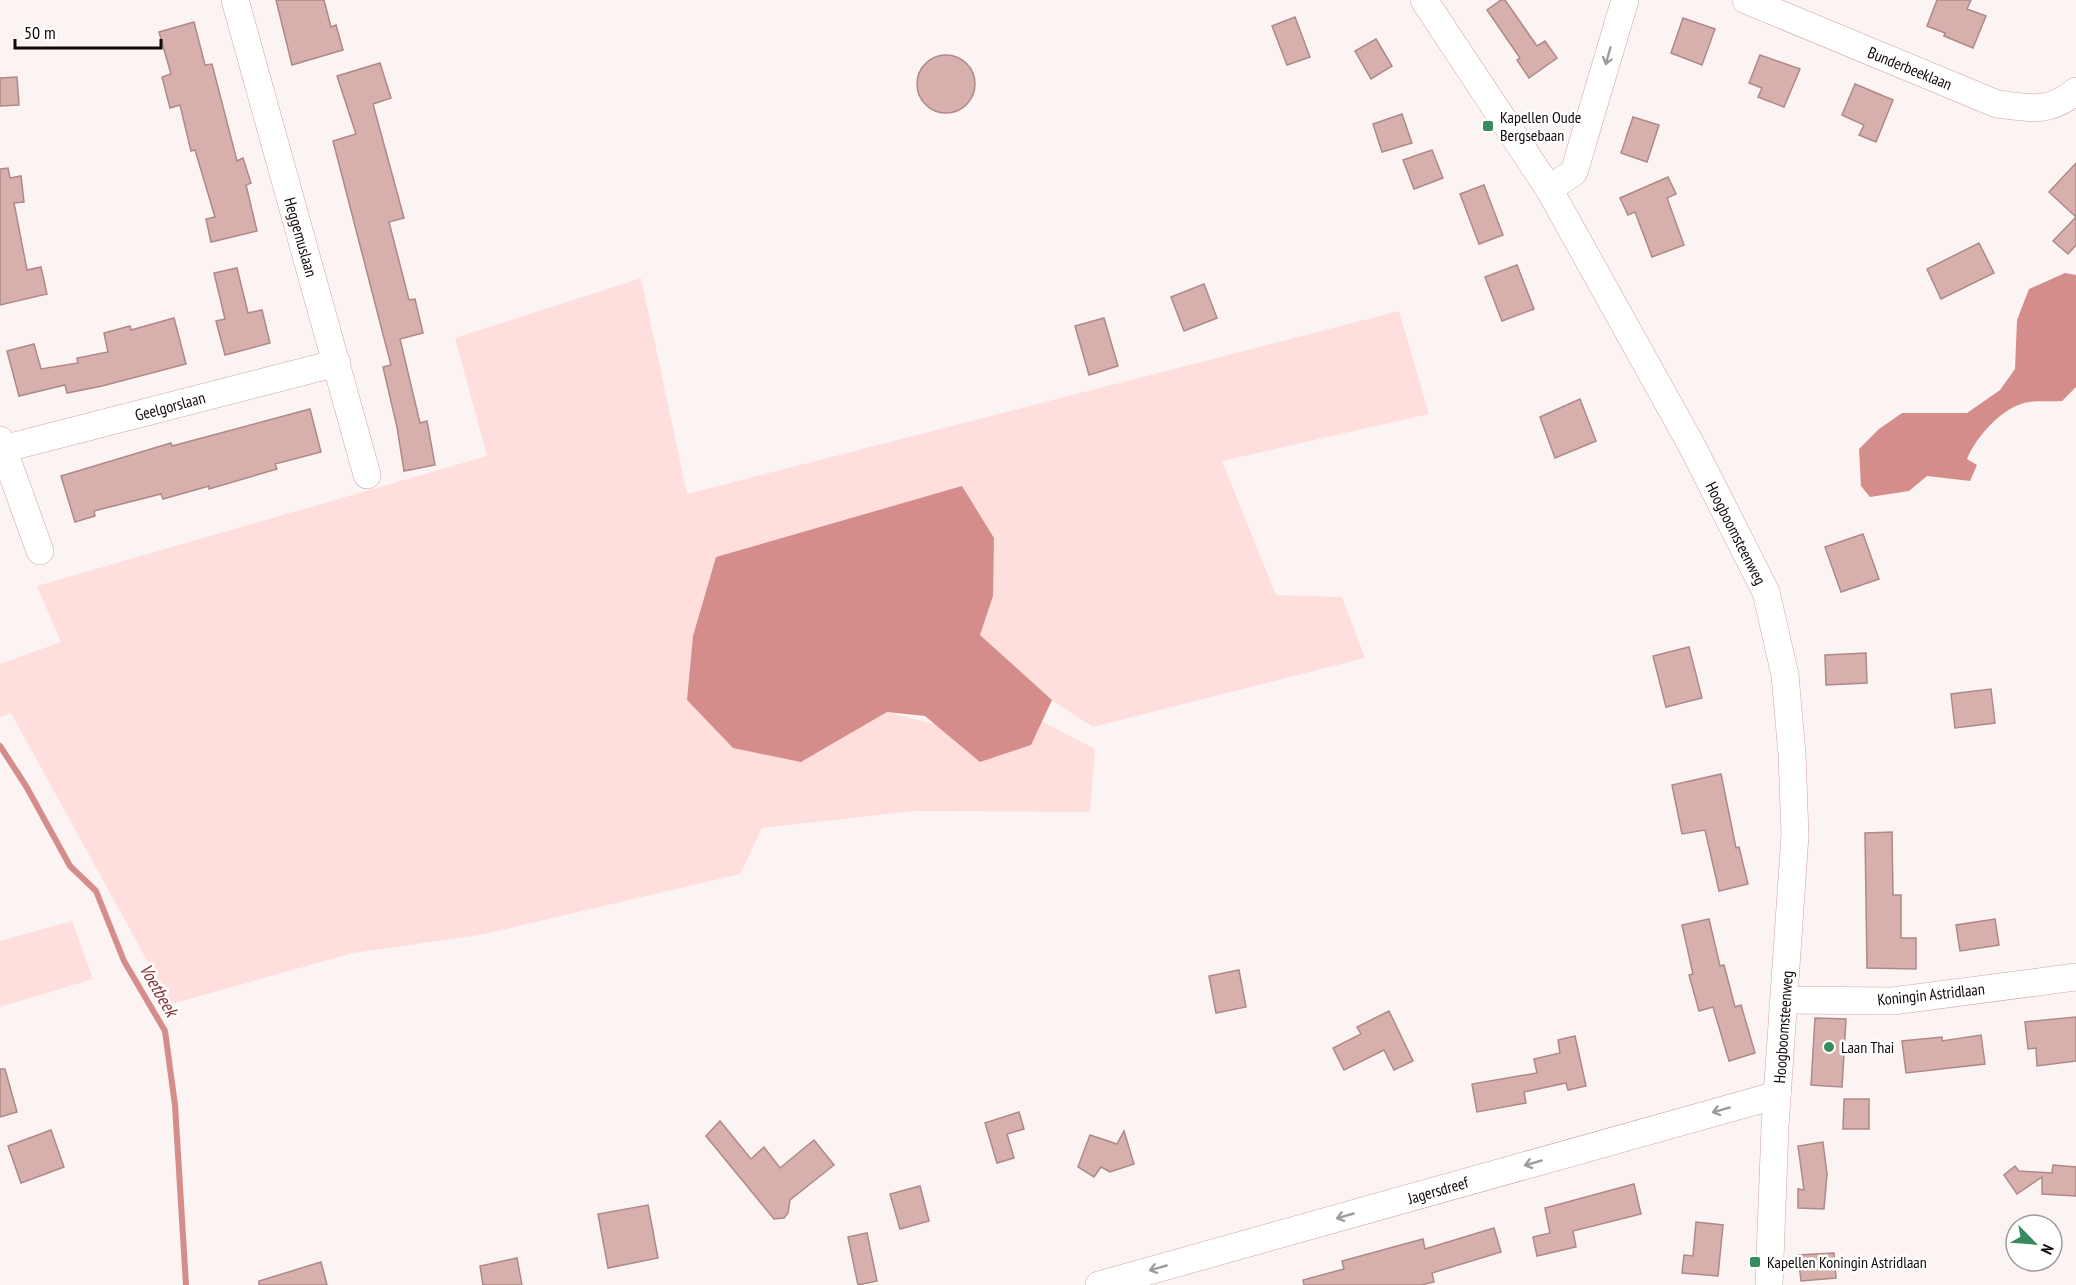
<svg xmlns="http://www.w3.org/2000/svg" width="2076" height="1285" viewBox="0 0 2076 1285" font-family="'PT Sans Narrow',sans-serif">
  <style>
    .green { fill: #ffdfde }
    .water { fill: #d48d8b }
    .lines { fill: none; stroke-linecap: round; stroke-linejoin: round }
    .stream { stroke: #d48d8b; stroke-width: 6 }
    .building { fill: #d7b0ae; stroke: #ae8987; stroke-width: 1.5 }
    .minor-casing { stroke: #cca5a3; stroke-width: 28 }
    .minor { stroke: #fff; stroke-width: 27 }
    .oneway { stroke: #a19c9c }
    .poi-dot { fill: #368c5f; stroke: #fff; stroke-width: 2 }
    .labels { text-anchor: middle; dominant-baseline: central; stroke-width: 5; stroke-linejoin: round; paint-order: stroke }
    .street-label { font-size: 16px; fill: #140808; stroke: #fff }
    .poi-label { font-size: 16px; fill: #140808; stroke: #fff; text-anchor: start }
    .water-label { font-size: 18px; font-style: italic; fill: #873234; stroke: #fff }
  </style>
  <rect width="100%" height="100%" fill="#fcf3f3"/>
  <g class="green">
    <polygon points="641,278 687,494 1399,311 1429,414 1222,461 1276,595 1342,597 1365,658 1093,727 1052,700 980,635 993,596 801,762 887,712 973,734 1037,719 1095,749 1090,812 914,811 762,828 740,874 485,934 353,953 171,1004 11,713 0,717 0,664 61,642 37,586 487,456 455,338"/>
    <polygon points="72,921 93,979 0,1007 0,941"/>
  </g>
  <g class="water">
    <path d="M2065 273 2076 275V387L2062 401C2050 402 2036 400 2024 403 2001 409 1976 437 1967 459L1977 465 1970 481 1927 476 1909 491 1870 497 1861 486 1859 449 1879 429 1902 413H1967L2000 390 2015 369 2017 320 2029 289Z"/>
    <polygon points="962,486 994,538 993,596 980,635 1052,700 1031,745 980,762 925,716 887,712 801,762 733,748 687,700 693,636 716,557"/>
  </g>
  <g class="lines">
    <polyline class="stream" points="0,746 26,786 70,866 96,891 124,961 165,1031 175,1105 186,1285"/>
  </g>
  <g class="building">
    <polygon points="276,0 324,0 331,27 336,25 343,50 292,65"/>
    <polygon points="1501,0 1505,0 1537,46 1545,41 1557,58 1529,78 1517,60 1520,58 1487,10"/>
    <polygon points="1937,0 1971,0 1967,9 1986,16 1973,48 1944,36 1945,33 1927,26"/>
    <polygon points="1295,17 1310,57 1287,65 1272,26"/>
    <polygon points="1683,18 1715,29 1702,65 1671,53"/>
    <polygon points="194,22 205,65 212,64 237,161 243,158 251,183 246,185 257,231 211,242 206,219 215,217 195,150 191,151 180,105 170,108 162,77 171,74 159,32"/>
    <polygon points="1376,39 1392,66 1371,79 1355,51"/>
    <circle cx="946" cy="84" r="29"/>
    <polygon points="1760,55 1800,69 1784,107 1758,97 1762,88 1749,83"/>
    <polygon points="380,63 391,98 373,104 404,218 389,222 409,300 415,299 423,333 400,339 420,423 427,421 435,465 404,471 397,427 383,367 391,365 333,141 356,134 337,76"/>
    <polygon points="17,77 19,105 0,106 0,78"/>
    <polygon points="1855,84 1893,100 1876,142 1859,135 1864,125 1842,115"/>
    <polygon points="1402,114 1412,143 1382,152 1373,124"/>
    <polygon points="1633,117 1659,125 1647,162 1621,153"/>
    <polygon points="1432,150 1443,178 1414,189 1403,160"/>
    <polygon points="2076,163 2076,245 2068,254 2053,241 2076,217 2049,192"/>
    <polygon points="8,168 10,178 21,176 24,202 14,203 27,270 41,267 47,294 0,305 0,169"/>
    <polygon points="1668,177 1676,194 1667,198 1684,245 1652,257 1635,212 1628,215 1620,198"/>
    <polygon points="1484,185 1503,235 1479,244 1460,194"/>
    <polygon points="1979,243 1994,273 1941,299 1927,269"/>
    <polygon points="1517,265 1534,309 1502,321 1485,277"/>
    <polygon points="237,268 248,313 262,310 270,343 225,355 216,321 225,319 214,273"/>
    <polygon points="1204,284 1217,318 1184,331 1171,297"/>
    <polygon points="174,318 186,364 102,386 67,393 65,385 19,396 7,351 34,344 41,369 78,363 77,358 108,352 104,333 130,326 131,330"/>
    <polygon points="1104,318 1118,366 1089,375 1075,326"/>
    <polygon points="1580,399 1596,441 1555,458 1540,417"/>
    <polygon points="310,409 321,452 275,464 277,469 209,489 209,486 163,499 161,494 94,511 95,516 75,522 61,476 171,443 172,446"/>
    <polygon points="1863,534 1879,579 1841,592 1825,547"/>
    <polygon points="1689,647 1702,698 1666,707 1653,656"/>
    <polygon points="1866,653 1867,683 1826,685 1825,655"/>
    <polygon points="1991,689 1995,723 1955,728 1951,694"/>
    <polygon points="1721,774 1736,848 1739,847 1748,884 1719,891 1705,830 1682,834 1672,785"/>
    <polygon points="1892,832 1893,895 1901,895 1901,938 1916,938 1916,969 1867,968 1865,833"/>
    <polygon points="1709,919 1720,966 1724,965 1735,1007 1741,1005 1755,1053 1729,1061 1713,1007 1699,1011 1689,975 1693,974 1682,925"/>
    <polygon points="1995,919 1999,945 1960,951 1956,925"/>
    <polygon points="1239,970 1246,1007 1216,1013 1209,976"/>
    <polygon points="1389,1011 1413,1061 1394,1070 1384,1050 1344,1070 1333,1048 1361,1034 1357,1027"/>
    <polygon points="2076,1017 2076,1061 2037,1066 2036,1048 2028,1049 2025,1022"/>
    <polygon points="1815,1018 1846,1019 1842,1087 1811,1085"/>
    <polygon points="1981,1035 1985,1064 1906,1073 1902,1041 1942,1037 1942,1041"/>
    <polygon points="1575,1036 1586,1086 1568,1090 1566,1083 1524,1092 1526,1103 1477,1112 1472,1084 1537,1073 1534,1059 1560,1053 1558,1040"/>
    <polygon points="0,1069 5,1069 17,1112 0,1117"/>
    <polygon points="1844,1099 1869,1099 1869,1129 1843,1129"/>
    <polygon points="1019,1112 1024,1129 1007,1134 1014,1158 997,1163 985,1123"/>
    <polygon points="720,1121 751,1159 764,1147 780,1168 814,1140 834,1165 790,1200 788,1213 784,1218 774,1219 706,1136"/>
    <polygon points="51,1130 64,1167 21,1183 8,1146"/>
    <polygon points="1124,1131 1134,1164 1110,1172 1101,1167 1094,1177 1078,1167 1090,1135 1117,1144"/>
    <polygon points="1823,1142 1827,1174 1824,1209 1798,1208 1798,1189 1804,1190 1798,1146"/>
    <polygon points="2053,1165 2076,1167 2076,1196 2042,1194 2042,1177 2017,1194 2004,1175 2015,1166 2019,1171 2052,1173"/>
    <polygon points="1634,1184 1641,1214 1573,1231 1576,1247 1537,1256 1533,1237 1550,1233 1545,1208"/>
    <polygon points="920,1186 929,1221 900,1229 890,1194"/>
    <polygon points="648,1205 658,1258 608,1268 598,1214"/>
    <polygon points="1696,1222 1723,1225 1718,1276 1682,1273 1684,1255 1693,1256"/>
    <polygon points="1494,1228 1501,1252 1432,1273 1434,1282 1421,1285 1304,1285 1303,1280 1344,1269 1342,1261 1423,1239 1425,1249"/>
    <polygon points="867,1233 877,1281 858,1285 848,1237"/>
    <polygon points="1834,1253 1836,1278 1801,1281 1798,1255"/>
    <polygon points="517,1258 522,1285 483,1285 480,1266"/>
    <polygon points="321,1262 327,1285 259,1285 259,1281"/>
  </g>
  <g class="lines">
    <g class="minor-casing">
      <g id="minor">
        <polyline points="235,0 367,475"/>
        <polyline points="1424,0 1549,189 1692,446 1766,592 1785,675 1792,754 1795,835 1775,1127 1769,1285"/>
        <path d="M1746 0 1997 104C2030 108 2048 114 2076 91"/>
        <polyline points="1549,189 1574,172 1625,0"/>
        <polyline points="0,440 40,551"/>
        <polyline points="3,449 337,363"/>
        <polyline points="1785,1000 1893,1001 2076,977"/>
        <polyline points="1099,1285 1777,1095"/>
      </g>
    </g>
    <use href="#minor" class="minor"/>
  </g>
  <defs><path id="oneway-shaft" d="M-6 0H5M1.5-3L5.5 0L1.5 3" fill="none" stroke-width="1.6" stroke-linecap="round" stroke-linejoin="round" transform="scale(1.5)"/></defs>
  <g class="oneway">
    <use href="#oneway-shaft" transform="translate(1608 56) rotate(106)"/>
    <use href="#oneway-shaft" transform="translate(1721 1110) rotate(164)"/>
    <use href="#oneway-shaft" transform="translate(1533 1163) rotate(164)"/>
    <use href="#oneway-shaft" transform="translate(1345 1216) rotate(164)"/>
    <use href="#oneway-shaft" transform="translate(1158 1268) rotate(164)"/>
  </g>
  <g class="poi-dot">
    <rect x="1482" y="120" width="12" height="12" rx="3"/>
    <circle cx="1829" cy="1047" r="6"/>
    <rect x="1749" y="1256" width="12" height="12" rx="3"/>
  </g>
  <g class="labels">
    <g class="street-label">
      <text transform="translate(1910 68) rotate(22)">Bunderbeeklaan</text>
      <text transform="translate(301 237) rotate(74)">Heggemuslaan</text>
      <text transform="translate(170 406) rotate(-15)">Geelgorslaan</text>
      <text transform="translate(1736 533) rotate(63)">Hoogboomsteenweg</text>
      <text transform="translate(1931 994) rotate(-6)">Koningin Astridlaan</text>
      <text transform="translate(1783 1027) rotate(-86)">Hoogboomsteenweg</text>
      <text transform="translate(1438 1190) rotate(-16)">Jagersdreef</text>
    </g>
    <g class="poi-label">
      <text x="1500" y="117">Kapellen Oude<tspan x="1500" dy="18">Bergsebaan</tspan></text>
      <text x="1841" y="1047">Laan Thai</text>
      <text x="1767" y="1262">Kapellen Koningin Astridlaan</text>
    </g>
    <g class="water-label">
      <text transform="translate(159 990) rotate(60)">Voetbeek</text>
    </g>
  </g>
  <g transform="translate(2034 1243) rotate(115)"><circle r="28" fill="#ffffff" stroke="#a19c9c" stroke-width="1.5"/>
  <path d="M0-4.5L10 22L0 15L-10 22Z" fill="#368c5f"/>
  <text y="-9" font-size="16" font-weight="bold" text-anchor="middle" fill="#140808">N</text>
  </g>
  <path d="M15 39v9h146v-9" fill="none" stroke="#140808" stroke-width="3"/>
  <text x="24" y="39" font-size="18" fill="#140808" stroke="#ffffff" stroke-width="4.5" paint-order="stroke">50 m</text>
</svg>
